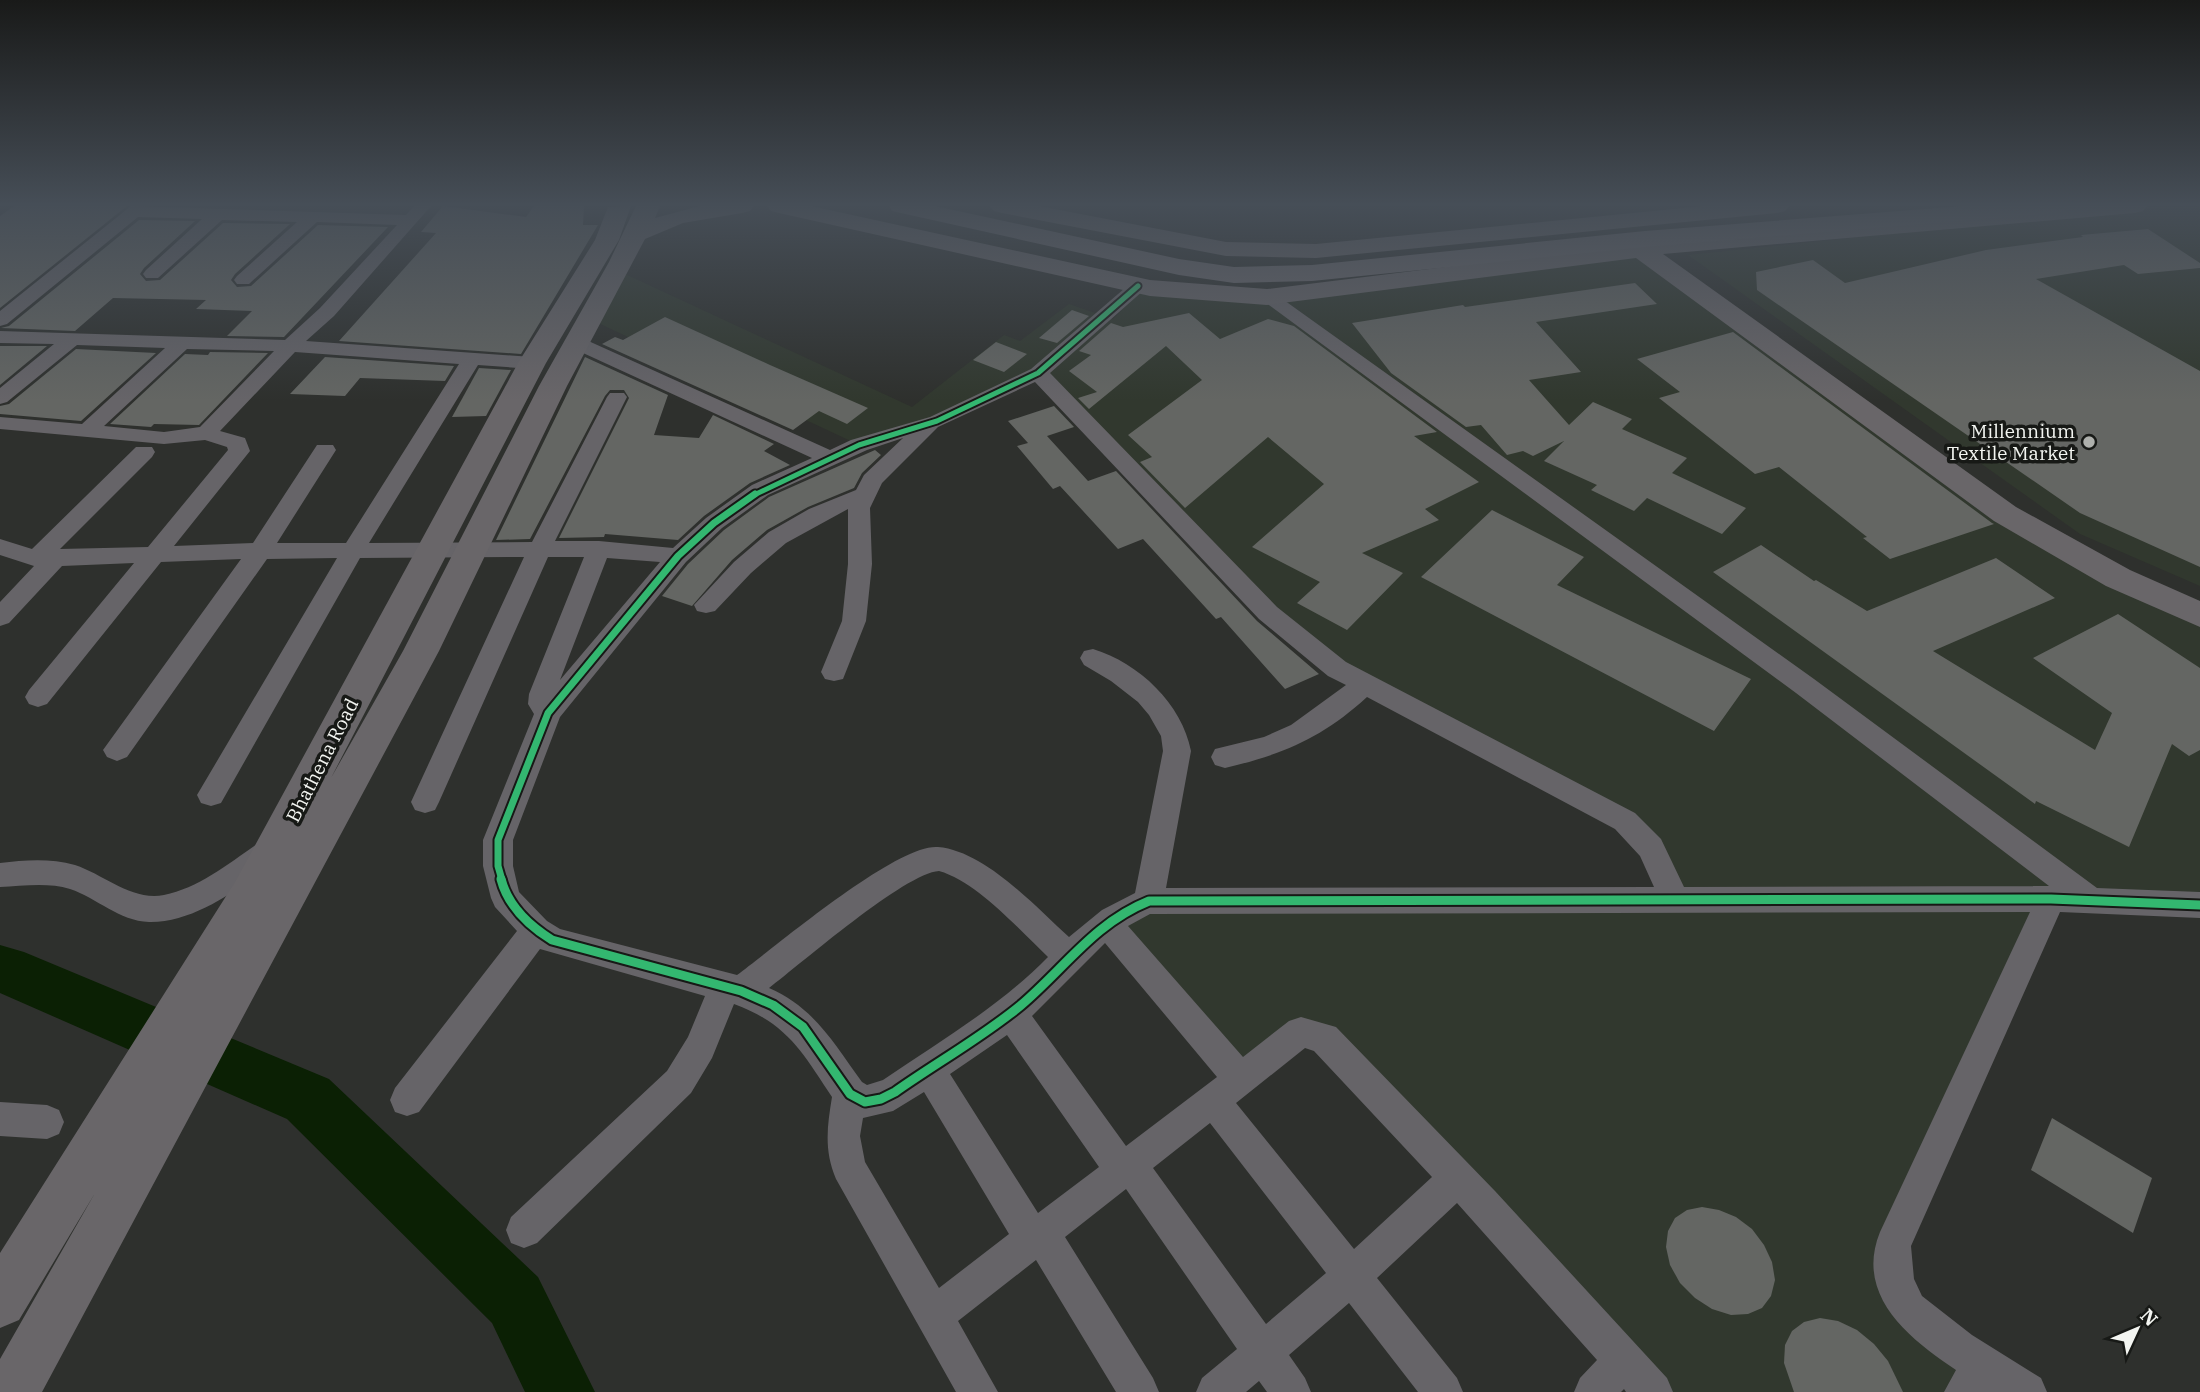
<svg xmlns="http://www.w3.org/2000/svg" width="2200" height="1392" viewBox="0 0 2200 1392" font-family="'IBM Plex Serif',serif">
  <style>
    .built { fill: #31382e }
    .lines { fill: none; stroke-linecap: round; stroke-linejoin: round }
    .river { fill: #0b2004; fill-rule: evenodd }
    .building { fill: #646663 }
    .street { fill: #666468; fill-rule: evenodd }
    .secondary { fill: #696669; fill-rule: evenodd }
    .highway { fill: #6d6a6e; fill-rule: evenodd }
    .cycleway-far2-casing { stroke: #171916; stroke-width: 9 }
    .cycleway-far1-casing { stroke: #171916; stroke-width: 11 }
    .cycleway-casing { stroke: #171916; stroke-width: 13 }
    .cycleway-far2 { stroke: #33b770; stroke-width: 5 }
    .cycleway-far1 { stroke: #33b770; stroke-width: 7 }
    .cycleway { stroke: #33b770; stroke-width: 9 }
    .poi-dot { fill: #aeb0ac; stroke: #171916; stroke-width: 2.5 }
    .labels { text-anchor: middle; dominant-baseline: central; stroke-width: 7; stroke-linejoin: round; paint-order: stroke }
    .poi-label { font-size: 19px; fill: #f3f5f1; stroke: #171916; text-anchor: end }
    .street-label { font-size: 19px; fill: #f3f5f1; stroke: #171916 }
  </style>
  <rect width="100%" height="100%" fill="#2e302d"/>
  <g class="built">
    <polygon points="2155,206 2200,206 2200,586 2080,534 1688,255"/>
    <polygon points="1641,257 2004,515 2200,617 2200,899 1683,894 1655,844 1310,643 1034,371 934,418 855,443 596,322 623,273 912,407 1004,335 1020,341 1069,304 1113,319 1141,290 1263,301"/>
    <polygon points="2038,907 1887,1268 1976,1366 1956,1392 1659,1392 1327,1035 1241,1069 1114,925 1134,911"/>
  </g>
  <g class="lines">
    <polygon class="river" points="0,945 24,952 329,1079 538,1277 595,1392 525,1392 492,1323 287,1119 0,993"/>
  </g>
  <g class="building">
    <polygon points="14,206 127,206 0,308 0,216"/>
    <polygon points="443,206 526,217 534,206 584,206 583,225 598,225 521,354 339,341 436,233 421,232"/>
    <polygon points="139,220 195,221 144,268 140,274 146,281 160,280 223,223 290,224 235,274 231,280 237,287 251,286 318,225 388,227 284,337 227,336 252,311 196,309 206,300 113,298 75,331 1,328 9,326"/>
    <polygon points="2148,229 2200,263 2200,268 2138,274 2124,265 2036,279 2200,371 2200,567 2080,513 1757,290 1756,272 1813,260 1845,283 1986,250 2083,237 2081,235"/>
    <polygon points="1635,283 1657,304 1536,322 1581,372 1529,380 1569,425 1593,402 1632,419 1622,429 1687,458 1672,473 1746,508 1722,534 1647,498 1634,511 1591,490 1597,485 1544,461 1564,441 1533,456 1523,451 1507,455 1481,425 1466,427 1391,373 1352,323 1463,305 1465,307"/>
    <polygon points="1072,310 1089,316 1057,343 1039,338"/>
    <polygon points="1189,313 1220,339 1268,319 1294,326 1437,432 1414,436 1479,482 1425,509 1439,520 1362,553 1403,573 1347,630 1297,603 1320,582 1252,547 1324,484 1268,437 1185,508 1140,462 1152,457 1128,435 1202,380 1166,346 1089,409 1078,398 1097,392 1069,371 1091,355 1079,351 1111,323 1123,327"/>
    <polygon points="665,317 770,365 868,408 847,424 819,411 793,430 602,344 615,337 623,340"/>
    <polygon points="1733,332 1992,523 1994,524 1890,559 1863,538 1867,537 1779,467 1755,474 1659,398 1680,392 1637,359"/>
    <polygon points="996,342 1027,354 1004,372 973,360"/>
    <polygon points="0,346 47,346 0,385"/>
    <polygon points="76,349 156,353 81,421 0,414 0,406 9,404"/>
    <polygon points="210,352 268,353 199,425 154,424 151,427 110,424 185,354 208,355"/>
    <polygon points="325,357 454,366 445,381 360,378 345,396 290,394"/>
    <polygon points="585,357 668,395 654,435 699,438 713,415 774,444 764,451 790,465 750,483 704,516 678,540 605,534 604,537 559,538 629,398 624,390 610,390 605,396 530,539 496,540"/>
    <polygon points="479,368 511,370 486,416 452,417"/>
    <polygon points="1054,406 1074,427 1047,436 1088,481 1116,471 1257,621 1319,674 1285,689 1221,617 1216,619 1143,539 1118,549 1060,486 1053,489 1017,446 1028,443 1008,421"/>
    <polygon points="875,450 881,455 862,473 854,488 808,507 767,530 732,560 692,606 662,596 688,564 724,530 769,497"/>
    <polygon points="1492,510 1584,557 1557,585 1751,679 1714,731 1421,577"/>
    <polygon points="1761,545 1814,581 1816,580 1867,611 1996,558 2055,598 1933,651 2095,750 2112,713 2033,658 2118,614 2200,668 2200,750 2189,756 2172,744 2129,847 2036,801 2035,804 1713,572"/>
    <polygon points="2052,1118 2152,1178 2133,1233 2031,1170"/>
    <polygon points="1702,1207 1719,1210 1736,1217 1752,1229 1764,1245 1772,1262 1775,1280 1771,1296 1762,1308 1748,1314 1731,1315 1712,1309 1695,1298 1680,1283 1670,1265 1666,1247 1668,1231 1675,1218 1687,1210"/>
    <polygon points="1820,1318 1838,1321 1857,1330 1874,1344 1888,1361 1903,1392 1794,1392 1784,1363 1785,1345 1792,1331 1804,1322"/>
  </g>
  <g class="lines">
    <g class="street">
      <path d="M131 206 406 215 414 206H431L334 316 306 341 532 357 539 359 542 363 539 367 532 369 478 365 369 543 532 542 607 397 610 393H624L627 397 555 541H599L673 548 706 518 752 485 812 458 570 347 567 343 570 339H584L830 450 851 440 930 417 1031 369 1132 282H1144L1147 286 1144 290 1050 373 1277 607 1346 662 1635 813 1661 839 1684 887 2049 886 1796 693 1258 297 1260 293H1274L1814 679 2097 888 2200 892V918L2060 912 1911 1246 1914 1279 1922 1296 1972 1335 2041 1378 2047 1392H1944L1956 1370C1910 1339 1854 1296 1880 1232L2030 912 1150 914 1128 926 1243 1057 1289 1021 1301 1017 1336 1027 1495 1191 1667 1378 1673 1392H1626L1624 1389 1621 1392H1574L1580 1378 1597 1360 1457 1203 1377 1278 1457 1378 1463 1392H1418L1349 1303 1289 1355 1305 1378 1311 1392H1267L1259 1381 1246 1392H1196L1202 1378 1237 1349 1126 1189 1065 1237 1153 1378 1159 1392H1116L1036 1260 958 1321 998 1392H956L836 1179C824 1151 827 1127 832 1097 802 1052 788 1024 734 1004L712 1058 691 1093 537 1243 524 1248 511 1243 506 1230 511 1217 667 1071 688 1037 705 996 540 949 419 1112 407 1116 395 1112 390 1100 395 1088 517 931 495 907 491 898 483 866V840L534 714 528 704 529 694 584 557H548L439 802 435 810 425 813 415 810 411 802 524 557 360 558 221 803 211 806 201 803 197 795 337 558 267 559 127 757 117 761 107 757 103 750 241 559 161 562 47 704 38 707 29 704 25 697 29 690 134 563 62 566 9 623 0 626V602L34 566 0 555V539L32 549 136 447H152L155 452 152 457 60 549 148 547 228 450 227 447 205 440 164 444 0 429V417L82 424 165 348 77 345 7 402 0 404V388L54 344 0 343V331L285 340 320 308 397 225 317 222 249 284H237L234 280 237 276 297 222 222 220 158 278H146L143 274 146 270 202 219 138 217 7 324 0 326V311ZM187 349 274 351 200 427 164 432 104 426ZM295 352 459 364 346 543H277L336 450 333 445H317L253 543 174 546 250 451 245 438 220 431ZM1035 382 1259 619 1328 676 1346 685 1291 725 1264 737 1215 749 1211 757 1215 765 1225 768C1284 754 1322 738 1367 697L1615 829 1640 856 1654 887 1166 888 1191 751C1182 704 1139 663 1093 649L1084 651 1080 658 1084 665 1111 681 1138 702 1149 715 1161 736 1163 751 1135 893 1102 910 1069 937C1036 907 985 851 938 847 897 843 774 948 737 975L560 929 547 921 519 892 513 866V840L560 717 686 562 722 528 768 495 867 450 903 438 864 475 856 490 809 509 769 532 734 562 694 605 697 611 706 613 715 611 751 573 786 543 848 509V564L842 621 821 672 825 679 834 681 843 679 866 621 872 564 870 508 882 483 938 427ZM607 558 660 562 560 680ZM939 871C978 882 1019 930 1048 957 999 1007 940 1041 883 1080L867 1085 862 1082C834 1044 815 1008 769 988 802 963 905 873 939 871ZM1105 943 1217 1077 1126 1146 1032 1016ZM1007 1035 1099 1167 1038 1213 950 1074ZM1305 1048 1314 1051 1432 1177 1354 1249 1236 1103ZM924 1092 1009 1234 939 1288 865 1162 860 1136 863 1118 893 1111ZM1210 1123 1326 1273 1266 1324 1153 1168Z"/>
      <path d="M273 837 283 840 288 849 283 858C245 883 198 923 149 922 119 921 97 898 70 889 48 882 22 886 0 887V863C25 860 50 858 75 865 105 875 131 901 164 895 200 888 233 860 263 840Z"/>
      <polygon points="0,1102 47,1105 59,1110 64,1122 59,1134 47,1139 0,1136"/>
    </g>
    <g class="secondary">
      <polygon points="636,206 660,206 655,218 700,206 754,206 750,211 742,213 683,223 645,239 567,386 439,651 42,1392 0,1392 0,1359 95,1193 19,1320 0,1328 0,1253 235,882 518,363 595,240 608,207 631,206 619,240 546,363 331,778 403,651 539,386 609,262"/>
      <path d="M767 206H811L1150 280 1267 289 1623 245 1621 241 1624 236C1634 233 1640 234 1647 242L2053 206H2147L2143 211 2135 213 1663 254 2016 507 2130 570 2200 601V627L2106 586 1994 521 1636 258 1267 305 1150 296 779 213 771 211Z"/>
      <polygon points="990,206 1039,206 1226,242 1316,244 1704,206 1789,206 1785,211 1777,213 1316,258 1226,256 1002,213 994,211"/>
    </g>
    <polygon class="highway" points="889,206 935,206 1179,259 1234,267 1312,265 1645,231 1963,206 2068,206 2065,211 2056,213 1645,247 1312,281 1234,283 1179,275 901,213 892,211"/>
    <g class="cycleway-far2-casing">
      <polyline id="cycleway-far2" points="752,496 859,445 937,421 1038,373 1138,286"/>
    </g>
    <g class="cycleway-far1-casing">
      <polyline id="cycleway-far1" points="502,880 498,866 498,840 548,713 678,556 714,523 755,494"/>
    </g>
    <g class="cycleway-casing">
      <path id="cycleway" d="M501 879C508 906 528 925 552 940L741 991 773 1005 803 1027 850 1094 865 1102 881 1099 895 1092C936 1063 981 1038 1020 1006 1064 969 1094 923 1149 901L2051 899 2200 905"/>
    </g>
    <use href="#cycleway-far2" class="cycleway-far2"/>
    <use href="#cycleway-far1" class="cycleway-far1"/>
    <use href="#cycleway" class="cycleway"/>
  </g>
  <linearGradient id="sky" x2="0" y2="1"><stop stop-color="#191a19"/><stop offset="0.51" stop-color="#464e57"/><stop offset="1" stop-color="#464e57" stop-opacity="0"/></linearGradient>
  <rect width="2200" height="401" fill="url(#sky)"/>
  <circle class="poi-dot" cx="2089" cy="442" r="7"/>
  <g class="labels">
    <g class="poi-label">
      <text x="2075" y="431">Millennium<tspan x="2075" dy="22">Textile Market</tspan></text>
    </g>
    <g class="street-label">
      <text transform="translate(322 760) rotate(-63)">Bhathena Road</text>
    </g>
  </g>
  <g transform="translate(2137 1329) rotate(46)" stroke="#171916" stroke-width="5" paint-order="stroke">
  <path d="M0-5L12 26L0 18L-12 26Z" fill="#f3f5f1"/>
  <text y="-10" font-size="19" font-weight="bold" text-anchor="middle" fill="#f3f5f1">N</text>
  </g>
</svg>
